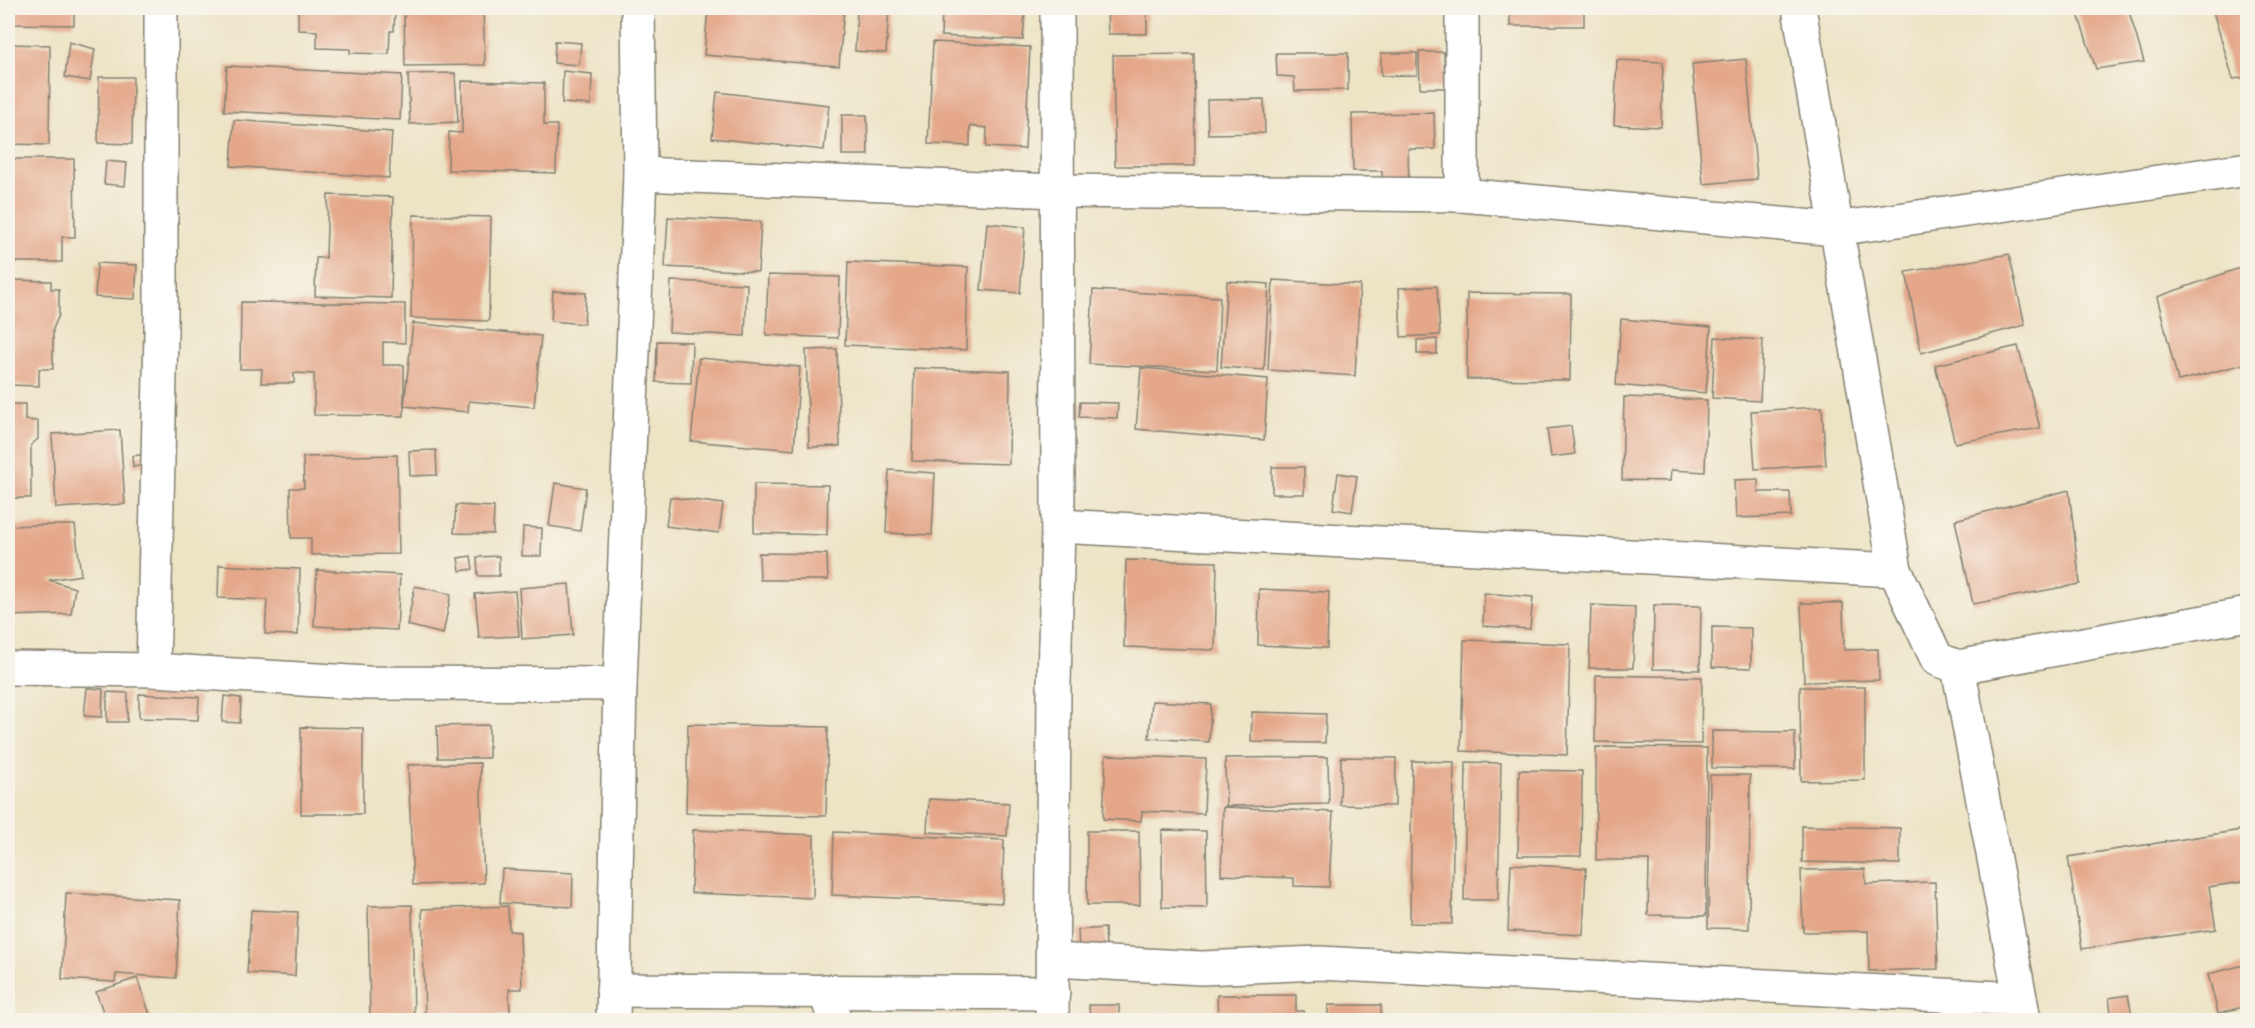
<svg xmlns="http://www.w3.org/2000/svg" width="2255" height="1028" viewBox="0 0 2255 1028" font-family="'IM FELL Great Primer',serif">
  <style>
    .building { fill: #e4a78a }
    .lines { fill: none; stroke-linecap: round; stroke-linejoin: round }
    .minor-casing { stroke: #848071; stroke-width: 36 }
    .minor { stroke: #fff; stroke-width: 33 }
  </style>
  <rect width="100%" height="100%" fill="#f7f3e8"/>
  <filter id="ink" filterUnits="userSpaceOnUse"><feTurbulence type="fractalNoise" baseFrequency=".0167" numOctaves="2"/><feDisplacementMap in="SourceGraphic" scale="12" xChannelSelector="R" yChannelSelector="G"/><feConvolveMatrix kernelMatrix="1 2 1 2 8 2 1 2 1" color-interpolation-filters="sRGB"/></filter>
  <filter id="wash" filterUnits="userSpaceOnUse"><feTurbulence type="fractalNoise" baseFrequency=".008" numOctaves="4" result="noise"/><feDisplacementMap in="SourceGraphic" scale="24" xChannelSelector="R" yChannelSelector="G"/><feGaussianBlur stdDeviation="1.35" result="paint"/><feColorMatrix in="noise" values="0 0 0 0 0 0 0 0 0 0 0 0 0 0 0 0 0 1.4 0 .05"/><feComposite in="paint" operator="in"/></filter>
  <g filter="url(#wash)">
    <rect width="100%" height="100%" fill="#ede4c6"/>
    <g id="blocks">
      <g class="building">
        <polygon points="8,8 74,8 74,25 8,24"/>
        <polygon points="298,8 395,8 394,31 390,31 389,54 350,53 350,49 317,48 317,31 298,30"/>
        <polygon points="483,8 485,65 405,66 404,9"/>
        <polygon points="708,8 844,8 839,66 704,55"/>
        <polygon points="857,8 889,8 886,53 855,51"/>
        <polygon points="942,8 999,8 999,12 1025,13 1023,40 941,36"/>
        <polygon points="1107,8 1147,8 1147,34 1108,34"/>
        <rect x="1510" y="8" width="74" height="18"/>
        <polygon points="2076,8 2128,8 2144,62 2096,69"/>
        <polygon points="2212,8 2248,8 2248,77 2233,79"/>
        <polygon points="555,41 581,43 579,65 554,63"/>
        <polygon points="69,42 95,49 90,81 65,77"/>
        <polygon points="933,42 1030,47 1025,149 986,147 987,128 970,126 970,146 928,144"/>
        <polygon points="8,44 50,45 49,145 8,144"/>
        <polygon points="1419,52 1444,52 1445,88 1420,88"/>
        <polygon points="1276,53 1348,53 1348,90 1295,91 1294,77 1277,76"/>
        <polygon points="1381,53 1417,53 1417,75 1381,76"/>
        <polygon points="1194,54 1195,166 1115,166 1113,55"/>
        <polygon points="1746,59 1757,179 1703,184 1692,64"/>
        <polygon points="1617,60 1663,62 1661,127 1614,125"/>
        <polygon points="227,66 402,75 400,120 224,111"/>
        <polygon points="563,71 592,74 591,105 562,103"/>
        <polygon points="455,73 458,122 410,124 408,74"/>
        <polygon points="99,77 133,77 132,144 98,143"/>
        <polygon points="462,81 544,83 544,125 557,125 556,173 448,170 449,132 462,133"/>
        <polygon points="717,92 829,105 824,150 712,138"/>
        <polygon points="1264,99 1265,133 1208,134 1207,100"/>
        <polygon points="1434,113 1435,149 1408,149 1409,189 1382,189 1382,171 1353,171 1352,114"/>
        <polygon points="842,115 867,115 868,155 842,155"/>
        <polygon points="234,120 392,132 389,178 231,166"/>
        <polygon points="8,159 74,159 75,237 62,237 62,262 8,262"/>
        <polygon points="106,161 127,163 125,186 104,184"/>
        <polygon points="328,195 393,197 391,298 315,296 316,258 326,258"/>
        <polygon points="413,215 491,217 489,321 411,318"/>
        <polygon points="668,217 761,222 758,272 665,267"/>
        <polygon points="987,223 1025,227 1020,293 981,290"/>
        <polygon points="2009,254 2025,325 1921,353 1906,272"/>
        <polygon points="848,262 968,267 966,350 845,345"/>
        <polygon points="97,263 137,265 135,299 95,297"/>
        <polygon points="2248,265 2248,363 2178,381 2157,297"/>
        <polygon points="768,275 840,277 838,338 766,335"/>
        <polygon points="8,280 51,281 51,289 59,289 59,315 53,329 53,369 39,369 39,386 8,385"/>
        <polygon points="1273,280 1360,285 1355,376 1268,370"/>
        <polygon points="671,281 747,284 745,336 669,332"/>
        <polygon points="1227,281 1269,284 1264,370 1221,367"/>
        <polygon points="1437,286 1440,335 1401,337 1399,288"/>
        <polygon points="1093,290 1220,297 1217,370 1089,364"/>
        <polygon points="553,291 586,293 584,324 551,321"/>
        <polygon points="1467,293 1571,294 1570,380 1467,379"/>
        <polygon points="241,302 405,304 405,343 383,342 383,365 404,365 404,416 314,415 314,374 294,373 294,383 261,383 262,369 240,369"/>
        <polygon points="1621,319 1711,327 1706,393 1616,385"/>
        <polygon points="413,323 541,336 534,407 469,401 468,412 404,406"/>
        <polygon points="1715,337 1763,340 1760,401 1712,398"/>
        <polygon points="1437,339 1437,354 1417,354 1417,340"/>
        <polygon points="657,341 692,342 691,383 656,382"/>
        <polygon points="2018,346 2040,428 1955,443 1935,365"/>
        <polygon points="837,349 840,446 809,447 806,350"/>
        <polygon points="699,358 800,367 794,450 691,441"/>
        <polygon points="914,368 1010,371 1009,464 912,461"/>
        <polygon points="1141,368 1268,379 1264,440 1136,429"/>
        <polygon points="1624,397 1707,400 1705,472 1671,470 1670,481 1622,480"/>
        <polygon points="1080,402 1118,403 1117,418 1079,417"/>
        <polygon points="8,404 25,404 25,420 38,421 38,439 31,445 31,498 8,498"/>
        <polygon points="1822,407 1826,465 1755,469 1751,411"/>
        <polygon points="1571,426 1575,454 1551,457 1547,429"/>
        <polygon points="120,430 125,504 56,508 52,434"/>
        <polygon points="436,450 437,475 410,476 409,451"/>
        <polygon points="154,453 158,463 133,467 132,456"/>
        <polygon points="397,455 399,554 311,555 311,538 291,538 290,488 304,488 303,457"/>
        <rect x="1272" y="467" width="32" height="27"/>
        <polygon points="889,470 935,473 932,535 886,533"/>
        <polygon points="1338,473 1357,476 1352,512 1333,509"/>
        <polygon points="1758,479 1758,492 1790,492 1791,516 1736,518 1734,480"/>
        <polygon points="555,483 586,488 580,531 549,526"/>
        <polygon points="754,484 828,485 827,535 754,533"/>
        <polygon points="2069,490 2080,584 1973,604 1955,520"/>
        <polygon points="670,497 723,504 719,533 666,526"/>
        <polygon points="456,505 494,507 493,534 454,533"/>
        <polygon points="38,525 75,525 81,575 49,580 75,588 71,614 8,616 8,526"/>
        <polygon points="523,527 542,528 541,556 522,556"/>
        <polygon points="759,553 827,554 828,580 760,580"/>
        <polygon points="471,556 473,569 460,571 458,558"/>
        <polygon points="499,556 499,576 478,576 477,557"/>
        <polygon points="1126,560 1217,562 1215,650 1124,647"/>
        <polygon points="219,565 300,569 298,635 265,634 267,600 218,598"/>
        <polygon points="317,570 400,575 397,630 314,626"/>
        <polygon points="569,584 573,635 522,639 519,588"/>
        <polygon points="415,586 451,594 443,634 407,625"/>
        <polygon points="1259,589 1329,592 1327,648 1258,645"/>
        <polygon points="515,591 519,636 479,638 475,594"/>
        <polygon points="1484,593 1533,597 1530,629 1483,626"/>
        <polygon points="1801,603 1843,603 1844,650 1878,649 1879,680 1804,682"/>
        <polygon points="1591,605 1635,607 1633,668 1589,668"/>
        <polygon points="1654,605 1701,606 1700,670 1653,669"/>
        <polygon points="1712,627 1751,628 1751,668 1712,667"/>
        <polygon points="1464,640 1570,644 1567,755 1461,751"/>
        <polygon points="1596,675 1702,677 1701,744 1595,742"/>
        <polygon points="1800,687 1865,687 1865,780 1801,781"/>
        <polygon points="87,688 103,689 102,717 84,716"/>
        <polygon points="107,692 128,693 127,722 107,722"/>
        <polygon points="139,694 199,697 198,720 139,718"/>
        <polygon points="224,696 241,698 240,723 222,722"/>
        <polygon points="1152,701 1211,704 1209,742 1149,738"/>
        <polygon points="1252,712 1326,714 1325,743 1251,742"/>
        <polygon points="688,724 828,727 826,816 686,813"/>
        <polygon points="489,725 489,758 438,758 437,726"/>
        <polygon points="301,727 363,728 363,814 301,814"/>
        <polygon points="1712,731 1795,732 1795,769 1712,768"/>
        <polygon points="1596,747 1707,748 1706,916 1648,915 1649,860 1596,860"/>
        <polygon points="1106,755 1206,759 1204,814 1142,811 1141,821 1103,819"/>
        <polygon points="1328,757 1329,804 1226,806 1225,758"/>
        <polygon points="1341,757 1396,758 1395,806 1340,805"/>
        <polygon points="1412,761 1454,762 1452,924 1410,923"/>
        <polygon points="1466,762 1501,763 1498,900 1464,900"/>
        <polygon points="480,763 484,883 413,885 408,765"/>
        <polygon points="1519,770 1582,771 1581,856 1518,856"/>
        <polygon points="1710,775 1750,775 1749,929 1708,928"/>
        <polygon points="929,799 1009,803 1007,836 927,832"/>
        <polygon points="1223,807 1333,812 1329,887 1294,886 1294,878 1221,875"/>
        <polygon points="1802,826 1900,828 1900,864 1802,862"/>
        <polygon points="2248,829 2248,881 2209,887 2216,929 2082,949 2068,857"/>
        <polygon points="693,830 814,835 813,898 691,893"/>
        <polygon points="1162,830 1206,831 1207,908 1162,907"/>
        <polygon points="1087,831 1139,831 1140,905 1087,905"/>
        <polygon points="834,832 1004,840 1002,903 832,895"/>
        <polygon points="1511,864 1586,868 1583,935 1508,931"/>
        <polygon points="502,869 573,873 572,907 500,903"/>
        <polygon points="1865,869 1866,884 1935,882 1938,969 1869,971 1868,931 1803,932 1801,870"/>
        <polygon points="66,893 180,900 176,978 116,974 115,982 62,979"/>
        <polygon points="412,905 414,1020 370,1020 368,906"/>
        <polygon points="508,906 509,931 520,932 522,989 509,989 510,1015 425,1017 422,909"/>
        <polygon points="251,910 298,912 295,976 247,973"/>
        <polygon points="1105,928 1106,948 1079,950 1078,930"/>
        <polygon points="2248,964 2248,1006 2218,1013 2208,974"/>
        <polygon points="137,978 152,1020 106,1020 96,992"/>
        <polygon points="1217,995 1296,995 1296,1011 1304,1011 1304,1020 1218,1020"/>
        <polygon points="2128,995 2133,1020 2112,1020 2109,998"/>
        <polygon points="1089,1005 1119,1005 1119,1020 1090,1020"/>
        <rect x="1328" y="1005" width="53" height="15"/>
      </g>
    </g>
  </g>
  <g filter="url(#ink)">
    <use href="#blocks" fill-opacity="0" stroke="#848071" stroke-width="1.5"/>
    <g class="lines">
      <g class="minor-casing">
        <g id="minor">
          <polyline points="1462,8 1462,195"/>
          <polyline points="1799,8 1895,570 1937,659 1958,667 2248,614"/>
          <polyline points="640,174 1056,191 1462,195 1836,229 2248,169"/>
          <polyline points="1058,526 1895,570"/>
          <polyline points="1958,667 2024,1019"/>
          <polyline points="8,668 153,670 367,683 620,684"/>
          <polyline points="153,670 161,333 161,8"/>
          <polyline points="1053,960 1201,968 1319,963 2020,999"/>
          <polyline points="613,990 1053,993"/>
          <polyline points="825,991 835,1020"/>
          <polyline points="613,1020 620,684 640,174 638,8"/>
          <polyline points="1052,1020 1054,684 1058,526 1057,8"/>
        </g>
      </g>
      <use href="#minor" class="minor"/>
    </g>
  </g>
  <rect width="2255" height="1028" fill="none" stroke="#f7f3e8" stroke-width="30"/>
</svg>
